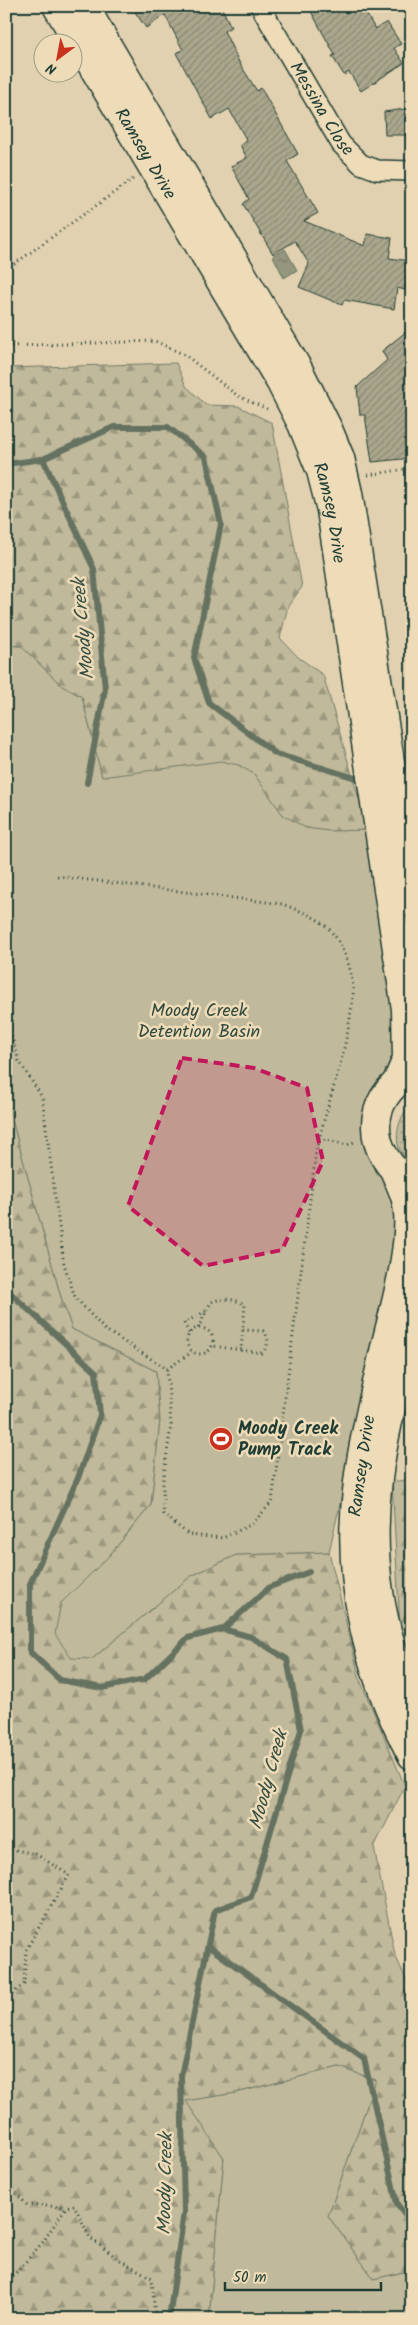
<svg xmlns="http://www.w3.org/2000/svg" width="418" height="2325" viewBox="0 0 418 2325" font-family="Kalam,sans-serif">
  <style>
    .grass { fill: url(#grass-dots); stroke: #707b68 }
    .forest { fill: url(#forest-firs); stroke: #707b68 }
    .green { fill: #c1b99b; stroke: #707b68 }
    .water { fill: url(#water-ripples); stroke: #657260 }
    .lines { fill: none; stroke-linecap: round; stroke-linejoin: round }
    .stream { stroke: #657260; stroke-width: 6 }
    .building { fill: url(#building-hatch); stroke: #1f3d34 }
    .street-casing { stroke: #1f3d34; stroke-width: 22 }
    .secondary-casing { stroke: #1f3d34; stroke-width: 31 }
    .path { stroke: #1f3d34; stroke-width: 3; stroke-dasharray: 1 4; stroke-linecap: butt }
    .street { stroke: #eedbb8; stroke-width: 19 }
    .secondary { stroke: #eedbb8; stroke-width: 28 }
    .marked { fill: #c2185b; fill-opacity: 0.2; stroke: #c2185b; stroke-width: 4; stroke-dasharray: 10 6; stroke-linejoin: round }
    .labels { text-anchor: middle; dominant-baseline: central; stroke-width: 5; stroke-linejoin: round; paint-order: stroke }
    .street-label { font-size: 18px; fill: #1f3d34; stroke: #eedbb8 }
    .park-label { font-size: 18px; fill: #2f493e; stroke: #eedbb8 }
    .poi-label { font-size: 18px; font-weight: bold; fill: #1f3d34; stroke: #eedbb8; text-anchor: start }
    .water-label { font-size: 19px; font-style: italic; fill: #364f43; stroke: #eedbb8 }
  </style>
  <defs>
    <pattern id="grass-dots" width="8" height="8" patternUnits="userSpaceOnUse" patternTransform="scale(1.25)"><rect width="8" height="8" fill="#c1b99b"/><path d="M2 2h.1M6 6h.1" fill="none" stroke="#9c987f" stroke-width="1.8" stroke-linecap="round"/></pattern>
    <pattern id="forest-firs" width="22" height="20" patternUnits="userSpaceOnUse" patternTransform="scale(1.25)"><rect width="22" height="20" fill="#c1b99b"/><path d="M5 1l3.5 6h-7zM16 11l3.5 6h-7z" fill="#9c987f"/></pattern>
    <pattern id="water-ripples" width="26" height="14" patternUnits="userSpaceOnUse" patternTransform="scale(1.25)"><rect width="26" height="14" fill="#94967e"/><path d="M2 4q2-2 4 0t4 0M15 11q2-2 4 0t4 0" fill="none" stroke="#787c68"/></pattern>
    <pattern id="building-hatch" width="6" height="6" patternUnits="userSpaceOnUse" patternTransform="scale(1.25)"><rect width="6" height="6" fill="#aba78d"/><path d="M-1 1l2-2M0 6l6-6M5 7l2-2" fill="none" stroke="#8b8974"/></pattern>
  </defs>
  <rect width="100%" height="100%" fill="#e2d1b0"/>
  <filter id="ink" filterUnits="userSpaceOnUse"><feTurbulence type="fractalNoise" baseFrequency=".02" numOctaves="2"/><feDisplacementMap in="SourceGraphic" scale="10" xChannelSelector="R" yChannelSelector="G"/><feConvolveMatrix kernelMatrix="1 2 1 2 8 2 1 2 1" color-interpolation-filters="sRGB"/></filter>
  <g filter="url(#ink)">
    <path class="grass" d="M412 1102V1164C389 1148 396 1120 412 1102Z"/>
    <g class="forest">
      <path d="M176 363 186 386 206 405 238 406 272 423 302 587 288 606 280 638 298 657 323 675 368 830C341 831 305 836 283 815 272 805 263 787 254 774L102 778 82 697 62 686 21 646H6V368Z"/>
      <polygon points="6,1098 61,1297 72,1329 156,1371 160,1421 151,1505 109,1556 92,1659 191,1576 236,1555 329,1552 360,1680 405,1786 374,1847 395,1955 412,1992 412,2270 374,2279 328,2216 376,2080 339,2067 236,2093 187,2101 224,2158 209,2319 6,2319"/>
      <polygon points="412,1479 412,1643 401,1647 392,1482"/>
    </g>
    <g class="green">
      <polygon points="6,646 21,646 62,686 82,697 102,777 221,761 238,765 254,774 283,815 306,828 329,831 368,830 397,1051 383,1083 400,1217 375,1352 329,1552 236,1555 191,1576 92,1659 71,1658 55,1634 61,1603 109,1556 151,1505 160,1421 156,1371 72,1329 61,1297 6,1098"/>
      <polygon points="339,2067 376,2080 328,2216 374,2279 412,2270 412,2319 209,2319 224,2158 186,2101 236,2093"/>
    </g>
    <polygon class="water" points="285,249 297,270 284,278 273,256"/>
    <g class="lines">
      <g class="stream">
        <polyline points="40,459 43,459 94,569 105,689 87,783"/>
        <polyline points="6,464 43,459 114,427 168,427 206,457 221,524 194,658 209,703 276,754 359,779"/>
        <polyline points="6,1289 96,1372 100,1415 78,1478 30,1584 30,1652 60,1680 102,1688 145,1679 188,1638 223,1629 251,1637 287,1659 301,1730 251,1897 215,1910 181,2076 184,2212 169,2319"/>
        <polyline points="410,1555 412,1554"/>
        <polyline points="223,1629 270,1587 309,1572"/>
        <polyline points="208,1946 364,2059 397,2204 412,2223"/>
      </g>
    </g>
    <g class="building">
      <polygon points="131,6 221,6 231,27 224,31 240,64 257,91 261,88 298,154 287,161 318,213 304,221 365,246 367,234 392,238 389,258 410,261 405,290 397,288 394,309 344,300 342,305 299,287 309,264 295,241 273,254 243,204 249,199 231,166 247,158 240,145 247,141 229,109 212,119 176,53 183,50 165,15 146,28"/>
      <polygon points="308,6 362,6 375,29 387,22 401,44 394,48 404,63 361,91 349,72 344,75 332,56 335,55"/>
      <polygon points="412,108 412,135 385,135 384,112"/>
      <polygon points="412,327 412,458 372,462 365,415 360,415 357,387 387,360 382,351"/>
    </g>
    <g class="lines">
      <g class="street-casing">
        <g id="street">
          <path id="s1" d="M260 6 341 144 361 164 377 170 412 171"/>
        </g>
      </g>
      <g class="secondary-casing">
        <g id="secondary">
          <path id="s2" d="M57 6 280 381 302 424 321 471 331 510 406 1009 407 1059 397 1082"/>
          <polyline points="84,6 298,369 328,429 340,458 348,493 412,902"/>
          <path d="M395 1172C399 1181 404 1191 406 1200 416 1239 392 1316 383 1356 374 1398 363 1439 358 1482 345 1577 367 1672 412 1755"/>
          <path d="M410 1182C366 1155 363 1099 411 1073"/>
          <path d="M412 1324C400 1375 384 1427 378 1479 368 1560 380 1629 412 1704"/>
        </g>
      </g>
      <g class="path">
        <polyline points="6,270 133,179"/>
        <polyline points="6,346 155,341 185,355 238,396 267,409"/>
        <polyline points="368,475 412,468"/>
        <path d="M6 1017 19 1061 42 1097 64 1264 75 1297 104 1329 167 1369 171 1425 163 1481V1514L189 1535 223 1538 252 1524 272 1502 316 1152C326 1107 343 1064 350 1018 351 1009 354 998 353 988 351 967 344 945 329 929 318 917 298 910 282 904L57 876"/>
        <polyline points="319,1138 347,1145 354,1142"/>
        <circle cx="200" cy="1341" r="13"/>
        <path d="M198 1328 211 1302C221 1298 236 1298 245 1305L241 1350 213 1346"/>
        <polyline points="189,1333 184,1323 206,1311"/>
        <path d="M241 1350 261 1353C269 1347 270 1338 263 1331L243 1330"/>
        <polyline points="167,1369 192,1352"/>
        <polyline points="6,1848 36,1854 69,1875 26,1950 24,1984 6,1999"/>
        <polyline points="6,2182 27,2205 65,2207"/>
        <polyline points="6,2284 43,2242 66,2207 74,2205 90,2238 120,2260 152,2278 155,2319"/>
      </g>
      <use href="#street" class="street"/>
      <use href="#secondary" class="secondary"/>
    </g>
  </g>
  <path class="marked" d="M182 1058 254 1068 307 1088 323 1161 282 1250 203 1266 128 1206Z"/>
  <defs>
    <g id="stadium-disc" transform="scale(1.25)"><circle r="9.5" fill="#c8321e" stroke="#eedbb8"/><path d="M0-5a6.5 5 0 1 0 0 10a6.5 5 0 1 0 0-10ZM-3.5-1.8h7v3.6h-7Z" fill="#fff"/></g>
  </defs>
  <g fill-rule="evenodd">
    <use href="#stadium-disc" x="221" y="1439"/>
  </g>
  <g class="labels">
    <g class="street-label">
      <text stroke="none"><textPath href="#s1" startOffset="120">Messina Close</textPath></text>
      <text stroke="none"><textPath href="#s2" startOffset="172">Ramsey Drive</textPath></text>
      <text stroke="none"><textPath href="#s2" startOffset="578">Ramsey Drive</textPath></text>
      <text transform="translate(363 1466) rotate(-82)">Ramsey Drive</text>
    </g>
    <g class="park-label">
      <text x="199" y="1011">Moody Creek<tspan x="199" dy="21">Detention Basin</tspan></text>
    </g>
    <g class="poi-label">
      <text x="238" y="1429">Moody Creek<tspan x="238" dy="21">Pump Track</tspan></text>
    </g>
    <g class="water-label">
      <text transform="translate(84 629) rotate(-95)">Moody Creek</text>
      <text transform="translate(269 1780) rotate(-75)">Moody Creek</text>
      <text transform="translate(166 2184) rotate(-89)">Moody Creek</text>
    </g>
  </g>
  <rect width="418" height="2325" fill="none" stroke="#eedbb8" stroke-width="25"/>
  <rect x="12" y="12" width="393" height="2300" fill="none" stroke="#1f3d34" stroke-width="2" filter="url(#ink)"/>
  <g transform="translate(58 58) rotate(212)"><circle r="24" fill="#eedbb8" stroke="#9b9c83"/>
  <path d="M0-4L9 19L0 12L-9 19Z" fill="#c8321e"/>
  <text y="-8" font-size="14" font-weight="bold" text-anchor="middle" fill="#1f3d34">N</text>
  </g>
  <path d="M225 2282v8h156v-8" fill="none" stroke="#1f3d34" stroke-width="2.5"/>
  <text x="233" y="2282" font-size="15" fill="#1f3d34" stroke="#eedbb8" stroke-width="4" paint-order="stroke">50 m</text>
</svg>
